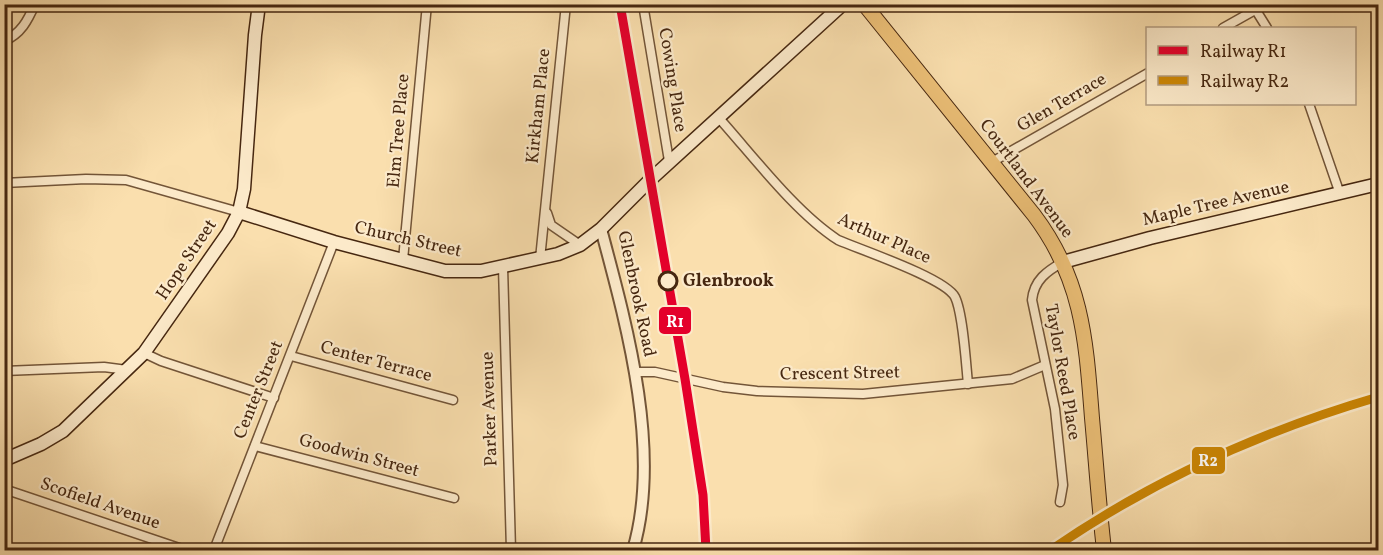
<svg xmlns="http://www.w3.org/2000/svg" width="1383" height="555" viewBox="0 0 1383 555" font-family="Vollkorn,serif">
  <style>
    .lines { fill: none; stroke-linecap: round; stroke-linejoin: round }
    .minor-casing { stroke: #735538; stroke-width: 11 }
    .tertiary-casing { stroke: #735538; stroke-width: 14 }
    .secondary-casing { stroke: #462710; stroke-width: 15 }
    .primary-casing { stroke: #462710; stroke-width: 16 }
    .minor { stroke: #fceaca; stroke-width: 8 }
    .tertiary { stroke: #fceaca; stroke-width: 10 }
    .secondary { stroke: #fceaca; stroke-width: 12 }
    .primary { stroke: #edc077; stroke-width: 14 }
    .rail-1-casing { stroke: #fceaca; stroke-width: 14 }
    .rail-2-casing { stroke: #fceaca; stroke-width: 14 }
    .rail-1 { stroke: #e4002b; stroke-width: 9 }
    .rail-2 { stroke: #cb8604; stroke-width: 9 }
    .stop-dot { fill: #fceaca; stroke: #462710; stroke-width: 3 }
    .labels { text-anchor: middle; dominant-baseline: central; stroke-width: 4.5; stroke-linejoin: round; paint-order: stroke }
    .street-label { font-size: 18px; fill: #462710; stroke: #fceaca }
    .stop-label { font-size: 18px; font-weight: bold; fill: #462710; stroke: #fceaca; text-anchor: start }
    .line-badge { stroke: #fceaca; stroke-width: 2 }
    .badge-label { font-size: 16px; text-anchor: middle; font-weight: bold; fill: #fff }
  </style>
  <rect width="100%" height="100%" fill="#fadfae"/>
  <filter id="stains"><feTurbulence type="fractalNoise" baseFrequency=".00333" numOctaves="4"/><feColorMatrix values="0 0 0 0 .2 0 0 0 0 .09 0 0 0 0 .02 0 0 0 .5 -.17"/></filter>
  <radialGradient id="worn" r=".72"><stop offset=".6" stop-color="#630" stop-opacity="0"/><stop offset="1" stop-color="#630" stop-opacity=".3"/></radialGradient>
  <g class="lines">
    <g class="minor-casing">
      <g id="minor">
        <polyline points="643,4 669,161"/>
        <polyline points="1252,4 1267,28"/>
        <polyline points="1223,28 1255,10"/>
        <path d="M4 41C21 34 28 20 35 4"/>
        <polyline points="1309,104 1340,194"/>
        <path d="M718 117C753 156 795 212 838 240 861 250 945 278 955 297 963 313 966 364 968 384"/>
        <polyline points="992,162 1148,73"/>
        <polyline points="4,183 86,179 126,180 239,212"/>
        <polyline points="547,213 551,225 580,245"/>
        <polyline points="540,259 566,4"/>
        <polyline points="403,260 427,4"/>
        <polyline points="503,267 511,550"/>
        <polyline points="144,353 161,361 274,398"/>
        <polyline points="291,356 453,400"/>
        <polyline points="4,371 104,367 127,370"/>
        <polyline points="634,372 655,372 723,387 757,391 863,394 1012,379 1045,365"/>
        <polyline points="255,446 454,498"/>
        <polyline points="4,489 185,550"/>
        <path d="M1060 502 1063 485 1055 409 1032 300C1034 280 1047 271 1063 262"/>
        <polyline points="214,550 334,242"/>
      </g>
    </g>
    <g class="tertiary-casing">
      <path id="tertiary" d="M601 229C627 326 662 452 633 550"/>
    </g>
    <g class="secondary-casing">
      <g id="secondary">
        <polyline points="239,212 334,242 445,271 481,271 558,254 580,245 601,229 651,179 843,4"/>
        <polyline points="1063,262 1150,238 1378,184"/>
        <polyline points="4,460 41,444 63,431 144,353 228,233 239,212 244,189 255,35 259,4"/>
      </g>
    </g>
    <g class="primary-casing">
      <path id="primary" d="M864 4 1034 215C1083 280 1086 341 1092 418 1096 462 1099 506 1104 550"/>
    </g>
    <use href="#minor" class="minor"/>
    <use href="#tertiary" class="tertiary"/>
    <use href="#secondary" class="secondary"/>
    <use href="#primary" class="primary"/>
    <g class="rail-1-casing">
      <polyline id="rail-1" points="620,4 685,379 703,495 706,550"/>
    </g>
    <g class="rail-2-casing">
      <path id="rail-2" d="M1051 550C1151 481 1262 431 1378 397"/>
    </g>
    <use href="#rail-1" class="rail-1"/>
    <use href="#rail-2" class="rail-2"/>
  </g>
  <circle class="stop-dot" cx="668" cy="281" r="9"/>
  <g class="labels">
    <g class="street-label">
      <text transform="translate(672 80) rotate(81)">Cowing Place</text>
      <text transform="translate(1062 103) rotate(-30)">Glen Terrace</text>
      <text transform="translate(539 106) rotate(-84)">Kirkham Place</text>
      <text transform="translate(399 131) rotate(-85)">Elm Tree Place</text>
      <text transform="translate(1026 179) rotate(53)">Courtland Avenue</text>
      <text transform="translate(1216 204) rotate(-13)">Maple Tree Avenue</text>
      <text transform="translate(884 239) rotate(24)">Arthur Place</text>
      <text transform="translate(408 240) rotate(13)">Church Street</text>
      <text transform="translate(187 260) rotate(-56)">Hope Street</text>
      <text transform="translate(636 294) rotate(78)">Glenbrook Road</text>
      <text transform="translate(376 362) rotate(15)">Center Terrace</text>
      <text transform="translate(1062 372) rotate(80)">Taylor Reed Place</text>
      <text transform="translate(840 374) rotate(-1)">Crescent Street</text>
      <text transform="translate(259 390) rotate(-68)">Center Street</text>
      <text transform="translate(490 409) rotate(-92)">Parker Avenue</text>
      <text transform="translate(359 456) rotate(15)">Goodwin Street</text>
      <text transform="translate(100 504) rotate(19)">Scofield Avenue</text>
    </g>
    <g class="stop-label">
      <text x="683" y="281">Glenbrook</text>
    </g>
  </g>
  <g class="line-badge">
    <rect x="658" y="306" width="34" height="29" rx="6" fill="#e4002b"/>
    <rect x="1191" y="446" width="35" height="29" rx="6" fill="#cb8604"/>
  </g>
  <g class="badge-label">
    <text x="675" y="327">R1</text>
    <text x="1208" y="466">R2</text>
  </g>
  <rect width="1383" height="555" fill="none" stroke="#fadfae" stroke-width="24"/>
  <rect x="6" y="6" width="1371" height="543" fill="none" stroke="#462710" stroke-width="3"/>
  <rect x="12" y="12" width="1359" height="531" fill="none" stroke="#462710" stroke-width="1.5"/>
  <rect x="1146" y="27" width="210" height="78" fill="#fceaca" stroke="#b39c80" stroke-width="1.5"/>
  <rect x="1158" y="46" width="30" height="9" fill="#e4002b" stroke="#b39c80" stroke-width="1.5"/>
  <text x="1200" y="57" font-size="18" fill="#462710">Railway R1</text>
  <rect x="1158" y="76" width="30" height="9" fill="#cb8604" stroke="#b39c80" stroke-width="1.5"/>
  <text x="1200" y="87" font-size="18" fill="#462710">Railway R2</text>
  <rect width="100%" height="100%" filter="url(#stains)"/>
  <rect width="100%" height="100%" fill="url(#worn)"/>
</svg>
